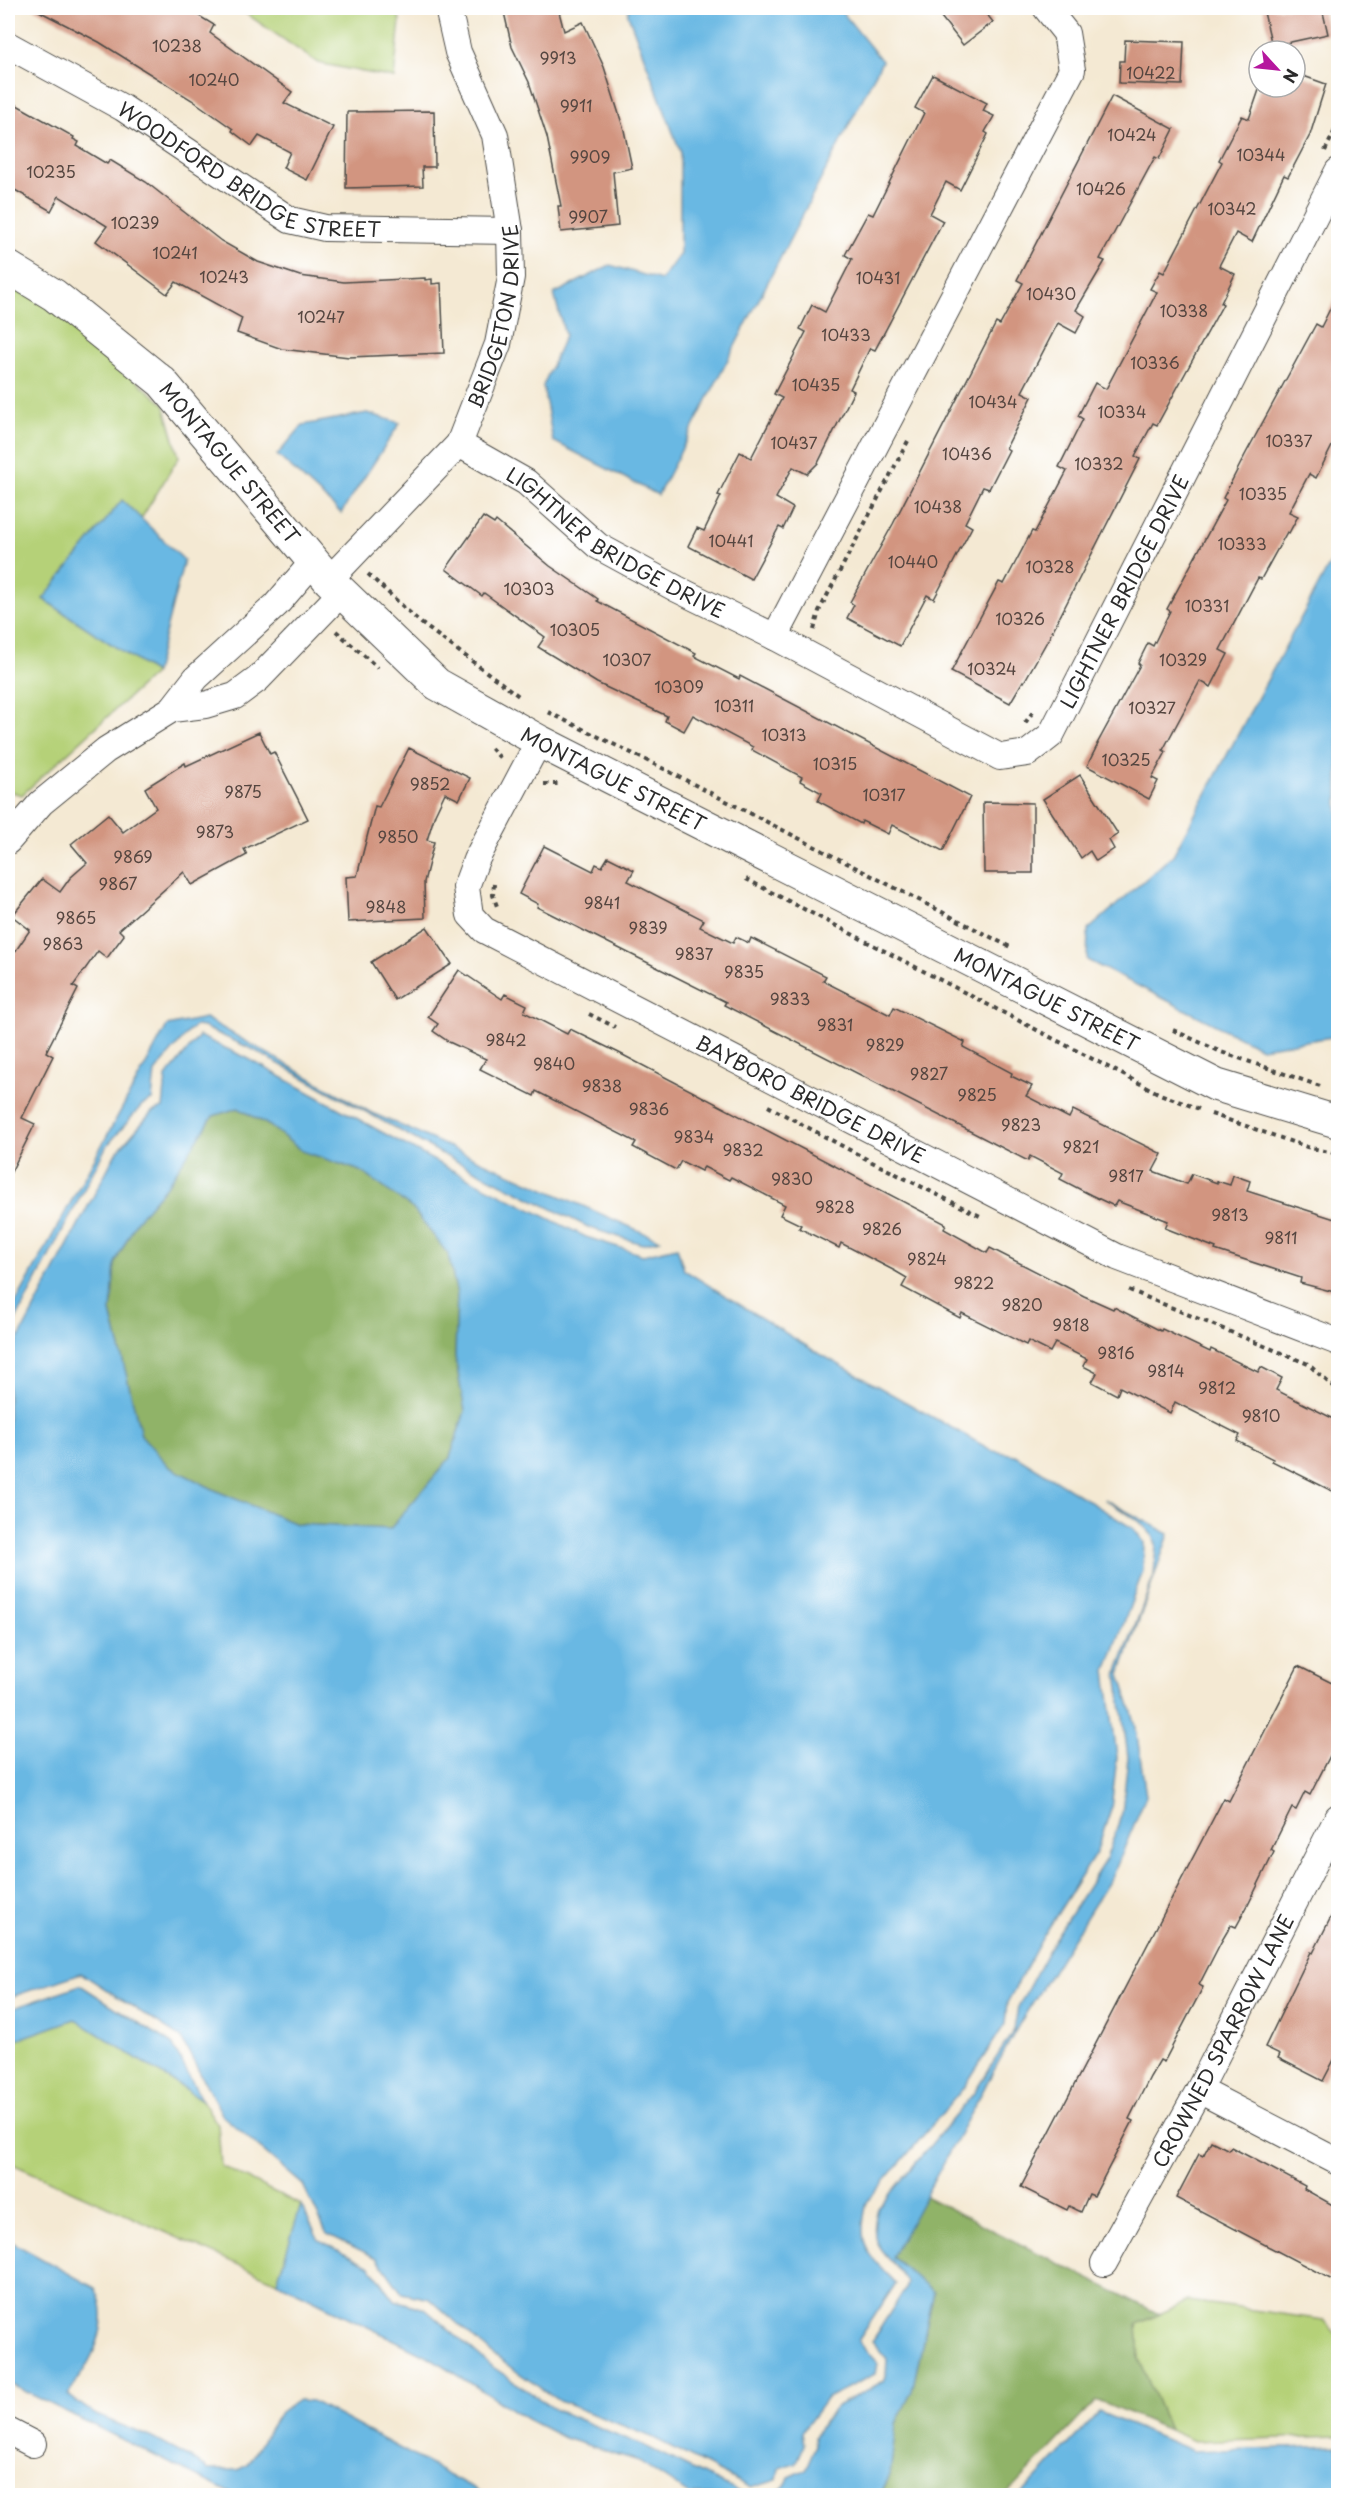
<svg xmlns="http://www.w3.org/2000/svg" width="1346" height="2503" viewBox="0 0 1346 2503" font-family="'Playpen Sans',sans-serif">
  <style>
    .green { fill: #b5d178; stroke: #707e52; stroke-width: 1.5 }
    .forest { fill: #90b368; stroke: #5e6f4a; stroke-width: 1.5 }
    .water { fill: #69b8e3; stroke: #4a7287; stroke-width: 1.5; fill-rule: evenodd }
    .building { fill: #d29580 }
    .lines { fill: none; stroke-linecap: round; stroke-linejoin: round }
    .minor-casing { stroke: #494844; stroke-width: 28 }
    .tertiary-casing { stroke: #494844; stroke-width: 34 }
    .path { stroke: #494844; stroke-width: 4; stroke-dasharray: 4.5 4.5; stroke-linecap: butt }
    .minor { stroke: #fff; stroke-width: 26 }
    .tertiary { stroke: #fff; stroke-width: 32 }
    .labels { text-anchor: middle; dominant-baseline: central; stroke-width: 4.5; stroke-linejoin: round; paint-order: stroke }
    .number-label { font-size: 16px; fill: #554640 }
    .street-label { font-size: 20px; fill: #2b2b2b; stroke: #fff }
  </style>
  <rect width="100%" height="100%" fill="#fff"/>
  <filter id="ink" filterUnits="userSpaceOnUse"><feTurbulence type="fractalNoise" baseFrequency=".0167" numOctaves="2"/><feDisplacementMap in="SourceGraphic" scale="12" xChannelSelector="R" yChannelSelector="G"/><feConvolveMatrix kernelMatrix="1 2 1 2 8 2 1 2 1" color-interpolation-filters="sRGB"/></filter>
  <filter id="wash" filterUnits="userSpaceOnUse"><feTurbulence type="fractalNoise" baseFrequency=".008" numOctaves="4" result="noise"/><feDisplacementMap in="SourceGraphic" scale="24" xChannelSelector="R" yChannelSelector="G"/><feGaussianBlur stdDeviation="1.35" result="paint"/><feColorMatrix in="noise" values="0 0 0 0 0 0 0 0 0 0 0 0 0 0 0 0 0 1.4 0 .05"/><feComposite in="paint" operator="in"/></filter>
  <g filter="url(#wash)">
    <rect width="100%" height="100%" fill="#f4e9d3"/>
    <g class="green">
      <polygon points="238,8 397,8 400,21 394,78 318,63"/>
      <polygon points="8,281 47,305 164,404 179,457 141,519 122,500 43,599 155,673 22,795 8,791"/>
      <polygon points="75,2019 202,2100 218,2125 221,2166 301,2205 277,2282 8,2162 8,2054 11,2042"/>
      <polygon points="1188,2301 1324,2320 1338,2336 1338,2436 1194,2441 1169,2430 1139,2359 1137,2324"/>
    </g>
    <g class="forest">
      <polygon points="238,1108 270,1126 302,1151 361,1171 413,1209 448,1254 457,1294 455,1357 465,1411 450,1458 390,1529 296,1524 219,1492 169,1467 141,1435 111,1312 115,1263 137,1220 167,1185 213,1116"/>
      <polygon points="925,2196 1159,2314 1137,2324 1139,2359 1169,2430 1103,2402 1096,2401 1006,2495 880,2496 890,2475 896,2423 912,2391 934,2292 891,2257"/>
    </g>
    <g class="water">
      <polygon points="629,8 839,8 882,61 658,495 553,441 543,386 565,335 554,294 610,265 661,280 680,254 680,151 628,15"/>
      <polygon points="367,413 400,423 341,513 277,455 303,425"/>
      <polygon points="122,500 184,560 155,673 43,599"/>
      <polygon points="1338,549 1338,1036 1261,1048 1087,960 1088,930 1173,855"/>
      <polygon points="205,1018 370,1112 660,1240 642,1244 590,1228 444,1155 252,1049 203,1027 196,1026 190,1030 155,1072 152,1100 142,1105 106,1147 8,1335 8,1317 167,1026"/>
      <path d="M199 1036 247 1058 440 1164 586 1237 643 1255 677 1247 684 1270 813 1350 993 1451 1015 1455 1134 1529 1144 1542 1143 1571 1106 1671 1117 1757 1111 1809 1096 1853 1044 1935 1007 2003 1005 2024 965 2086 867 2202C856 2246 867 2253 896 2283L858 2341 877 2363 875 2374 827 2398 802 2432 804 2445 796 2463 779 2468 777 2480 751 2488 652 2437 559 2401 493 2355 430 2299 402 2293 377 2258 327 2234 303 2185 223 2116 181 2038 81 1973 8 1998V1359L116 1153 152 1112 163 1108 166 1077ZM238 1108 270 1126 302 1151 361 1171 413 1209 448 1254 457 1294 455 1357 465 1411 450 1458 390 1529 296 1524 219 1492 169 1467 141 1435 111 1312 115 1263 137 1220 167 1185 213 1116Z"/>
      <path d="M1104 1499 1169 1534 1120 1674 1135 1722 1146 1796 1113 1875 1021 2021 892 2257 934 2292 912 2391 896 2423 890 2475 880 2495H763C776 2492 785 2491 789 2477L805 2470 815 2447 814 2436 835 2407 884 2381 886 2376 887 2359 872 2341 905 2289 907 2283C890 2250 865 2254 878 2208L974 2093 1014 2030 1018 2007 1054 1940 1106 1859 1122 1813 1128 1757 1117 1673 1154 1576 1156 1544 1153 1536 1139 1521Z"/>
      <polygon points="80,1985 172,2044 202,2100 75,2019 8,2043 8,2010"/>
      <polygon points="301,2205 319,2240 370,2266 395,2300 425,2309 487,2363 556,2410 647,2447 745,2495 690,2495 639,2461 564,2438 527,2419 431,2358 277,2282"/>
      <path d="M8 2240 95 2288C115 2325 89 2363 68 2395L96 2415 153 2438 205 2466 208 2470H238L247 2465 280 2412 298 2400 312 2401 486 2495H234L8 2383Z"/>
      <polygon points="1099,2412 1193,2451 1338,2446 1338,2495 1021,2495"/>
    </g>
    <g id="blocks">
      <g class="building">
        <polygon points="33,8 186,8 214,25 210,33 292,92 284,103 333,127 307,180 283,168 290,152 259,136 252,146 232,131 233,129 192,100 99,42"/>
        <polygon points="503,8 558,8 564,31 583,22 604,67 624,130 632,168 613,172 618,226 561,232 558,206 561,206 547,137 529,82 512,47"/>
        <polygon points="934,8 982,8 993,22 963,45"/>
        <polygon points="1263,8 1322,8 1328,34 1272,46"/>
        <polygon points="1125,40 1184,42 1182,85 1119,83 1120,61 1124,61"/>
        <polygon points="1295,73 1326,84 1310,135 1288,177 1284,175 1252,242 1236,233 1219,266 1235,274 1221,303 1223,304 1157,425 1153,423 1135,456 1140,459 1050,636 1024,682 1023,681 1010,703 951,672 999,582 1004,584 1032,531 1035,532 1067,471 1059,467 1083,419 1078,416 1095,383 1106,389 1157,292 1150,289 1160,271 1164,273 1222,162 1219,160 1242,116 1249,119 1260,87 1295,87"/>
        <polygon points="933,75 987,103 983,111 994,116 985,132 988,134 960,190 946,182 930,214 943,221 875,350 870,348 850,389 854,391 818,463 807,474 793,467 776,498 793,508 783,529 779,527 751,579 688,546 697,528 704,531 721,496 718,495 740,452 751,458 782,398 774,394 806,332 800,329 812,305 825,312 852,259 845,255 868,213 873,215 924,113 915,108"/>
        <polygon points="1112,96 1174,129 1159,159 1155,157 1100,259 1105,261 1076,310 1085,316 1076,333 1058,323 1022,392 1032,397 1006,448 1009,450 989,489 983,487 965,523 972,527 934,599 927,595 900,646 847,618 854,605 850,602 893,524 996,323 1000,325 1023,283 1017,280"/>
        <polygon points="8,100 74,137 73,139 79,142 77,146 107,164 110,160 146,182 221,241 258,262 300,276 344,282 425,278 425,280 432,279 432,284 441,283 444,353 349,357 282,349 237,333 242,318 176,282 167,294 96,241 107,226 59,196 51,211 8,186"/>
        <polygon points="434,111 435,167 422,167 423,186 346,188 347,112"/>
        <polygon points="1338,293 1338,434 1316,478 1309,474 1289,512 1298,516 1289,533 1287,532 1261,579 1258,578 1220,650 1228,654 1211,687 1200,681 1163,750 1166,752 1152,778 1158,781 1149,799 1087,766 1098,744 1097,744 1140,665 1138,663 1148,643 1153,646 1170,611 1167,609 1226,500 1223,498 1245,455 1316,324 1321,327"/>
        <polygon points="483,517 494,524 496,521 550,566 598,599 597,601 696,653 694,656 739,679 740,676 970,797 943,851 892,825 888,834 862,821 861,824 818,801 822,793 800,781 802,777 752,750 753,747 693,715 684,731 665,721 667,716 597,683 538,647 545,637 484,593 482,596 446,569"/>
        <polygon points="259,732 270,754 274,752 308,819 244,849 247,855 192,885 184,872 119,930 124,935 107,958 98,951 73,986 78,989 46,1052 53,1056 22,1118 35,1124 8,1178 8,962 30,930 12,916 42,879 60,892 70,878 87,863 71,844 108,814 123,832 156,808 145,788 185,763 186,766"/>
        <polygon points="409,748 470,778 459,800 445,793 435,814 427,840 434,842 424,882 425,918 348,922 346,877 357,876 375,806 379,807"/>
        <polygon points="1080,775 1118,834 1109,840 1114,849 1096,861 1090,851 1081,858 1043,799"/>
        <polygon points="983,802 1033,803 1033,873 984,873"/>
        <polygon points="544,846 593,871 596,864 602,867 608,857 634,870 628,881 704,920 700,927 733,943 736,937 749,943 751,938 826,976 823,981 890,1015 894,1007 965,1042 963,1047 1012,1073 1011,1076 1032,1086 1026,1096 1069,1118 1073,1110 1162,1154 1153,1171 1187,1184 1192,1174 1217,1183 1217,1181 1230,1185 1233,1175 1250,1181 1247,1191 1338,1220 1338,1293 1300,1283 1301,1278 1215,1250 1216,1248 1165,1228 1168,1221 1117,1201 1114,1206 1091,1195 1060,1179 1063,1173 1030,1156 1028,1161 724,1005 726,1002 537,907 538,904 519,894"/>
        <polygon points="427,927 452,964 395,1000 371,962"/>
        <polygon points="459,970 502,999 505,994 527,1005 524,1012 567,1034 570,1029 619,1053 946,1224 944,1229 987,1253 990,1248 1084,1296 1113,1309 1114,1307 1161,1331 1162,1329 1210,1352 1211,1349 1258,1372 1261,1367 1282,1378 1276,1390 1338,1421 1338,1494 1272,1461 1273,1459 1237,1441 1240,1435 1175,1402 1170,1413 1120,1387 1117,1395 1092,1382 1097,1373 1083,1366 1087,1359 1055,1343 1050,1352 1028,1341 1026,1345 962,1313 960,1318 902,1287 907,1278 895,1271 841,1243 839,1248 799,1228 801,1225 780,1215 785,1205 731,1177 729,1180 704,1167 701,1171 681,1161 676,1170 633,1147 636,1142 536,1091 534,1096 480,1069 486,1059 449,1042 433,1031 438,1024 428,1017"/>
        <polygon points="1298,1666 1338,1686 1338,1740 1310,1795 1305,1792 1296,1810 1292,1808 1271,1850 1274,1852 1248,1905 1236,1927 1231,1925 1221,1942 1199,1985 1203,1987 1164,2062 1160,2060 1150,2077 1129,2119 1133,2121 1094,2196 1089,2194 1081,2212 1069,2206 1067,2210 1021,2187 1224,1798 1229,1801"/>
        <polygon points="1338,1903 1338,2052 1323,2081 1278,2058 1280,2054 1265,2047 1311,1952 1313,1953"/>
        <polygon points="1211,2141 1229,2150 1231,2147 1305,2186 1304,2189 1338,2208 1338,2283 1176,2198 1199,2154 1203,2156"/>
      </g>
    </g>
  </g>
  <g filter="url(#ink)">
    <use href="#blocks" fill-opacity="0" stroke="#494844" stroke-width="1.5"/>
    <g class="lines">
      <g class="minor-casing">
        <g id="minor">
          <path id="s1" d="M8 45 123 108 290 220 325 228 510 231"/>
          <path id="s2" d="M459 444 526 482 598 546 677 589 775 637 1000 757 1028 753 1051 735 1338 171"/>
          <path id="s3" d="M329 580 459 444 498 344 511 277 510 231 495 135 458 52 448 8"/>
          <polyline points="775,637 1072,70 1066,33 1046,8"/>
          <polyline points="172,709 205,705 235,696 258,679 342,592"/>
          <path id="s4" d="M539 741 476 860 466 887 470 915 484 930 1117 1257 1338 1342"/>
          <polyline points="8,841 41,803 106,750 172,709 196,678 276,605 314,561"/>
          <polyline points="1199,2090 1338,2162"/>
          <path id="s5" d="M1104 2263 1199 2090 1338 1817"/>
          <polyline points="8,2431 33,2444"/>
        </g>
      </g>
      <g class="tertiary-casing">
        <g id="tertiary">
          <path id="s6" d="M8 267 54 295 162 382 329 580 437 684 539 741 1216 1085 1338 1122"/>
        </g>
      </g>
      <g class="path">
        <polyline points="1325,151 1338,124"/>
        <polyline points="368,574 421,623 520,697"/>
        <polyline points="814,630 819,611 908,441"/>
        <polyline points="336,631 378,668"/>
        <polyline points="548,712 662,768 1012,948"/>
        <polyline points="1025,723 1035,709"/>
        <polyline points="491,748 502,760"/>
        <polyline points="544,784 561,784"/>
        <polyline points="746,879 1160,1094 1199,1109"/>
        <polyline points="494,884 493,895 498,909"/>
        <polyline points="589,1014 615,1027"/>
        <polyline points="1173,1030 1221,1052 1323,1087"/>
        <polyline points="768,1106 872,1162 982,1217"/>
        <polyline points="1211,1114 1307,1147 1338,1154"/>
        <polyline points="1129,1290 1308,1364 1338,1391"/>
      </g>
      <use href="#minor" class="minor"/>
      <use href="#tertiary" class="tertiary"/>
    </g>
  </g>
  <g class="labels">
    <g class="number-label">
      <text x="177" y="45">10238</text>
      <text x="558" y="57">9913</text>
      <text x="1151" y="72">10422</text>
      <text x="214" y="79">10240</text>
      <text x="576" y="105">9911</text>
      <text x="1132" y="134">10424</text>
      <text x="1261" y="154">10344</text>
      <text x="590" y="156">9909</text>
      <text x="51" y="171">10235</text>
      <text x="1101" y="188">10426</text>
      <text x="1232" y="208">10342</text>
      <text x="588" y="216">9907</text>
      <text x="135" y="222">10239</text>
      <text x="175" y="252">10241</text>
      <text x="224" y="276">10243</text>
      <text x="878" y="277">10431</text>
      <text x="1051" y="293">10430</text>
      <text x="1184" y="310">10338</text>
      <text x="321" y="316">10247</text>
      <text x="846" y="334">10433</text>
      <text x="1155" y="362">10336</text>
      <text x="816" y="384">10435</text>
      <text x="993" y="401">10434</text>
      <text x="1122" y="411">10334</text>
      <text x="1289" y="440">10337</text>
      <text x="794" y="442">10437</text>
      <text x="967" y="453">10436</text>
      <text x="1099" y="463">10332</text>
      <text x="1263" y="493">10335</text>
      <text x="938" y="506">10438</text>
      <text x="731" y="540">10441</text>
      <text x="1242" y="543">10333</text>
      <text x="913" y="561">10440</text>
      <text x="1050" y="566">10328</text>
      <text x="529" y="588">10303</text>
      <text x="1207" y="605">10331</text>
      <text x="1020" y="618">10326</text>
      <text x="575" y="629">10305</text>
      <text x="627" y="659">10307</text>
      <text x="1183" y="659">10329</text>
      <text x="992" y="668">10324</text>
      <text x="679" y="686">10309</text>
      <text x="734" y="705">10311</text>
      <text x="1152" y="707">10327</text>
      <text x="784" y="734">10313</text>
      <text x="1126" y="759">10325</text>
      <text x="835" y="763">10315</text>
      <text x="430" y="783">9852</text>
      <text x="243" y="791">9875</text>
      <text x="884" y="794">10317</text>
      <text x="215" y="831">9873</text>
      <text x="398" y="836">9850</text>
      <text x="133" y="856">9869</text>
      <text x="118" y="883">9867</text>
      <text x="602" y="902">9841</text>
      <text x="386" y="906">9848</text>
      <text x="76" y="917">9865</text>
      <text x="648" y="927">9839</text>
      <text x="63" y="943">9863</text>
      <text x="694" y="953">9837</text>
      <text x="744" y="971">9835</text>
      <text x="790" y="998">9833</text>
      <text x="835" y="1024">9831</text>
      <text x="506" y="1039">9842</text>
      <text x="885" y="1044">9829</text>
      <text x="554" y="1063">9840</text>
      <text x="929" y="1073">9827</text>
      <text x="602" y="1085">9838</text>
      <text x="977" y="1094">9825</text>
      <text x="649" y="1108">9836</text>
      <text x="1021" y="1124">9823</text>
      <text x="694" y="1136">9834</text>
      <text x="1081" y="1146">9821</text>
      <text x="743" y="1149">9832</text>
      <text x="1126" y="1175">9817</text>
      <text x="792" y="1178">9830</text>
      <text x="835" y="1206">9828</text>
      <text x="1230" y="1214">9813</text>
      <text x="882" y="1228">9826</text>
      <text x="1281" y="1237">9811</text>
      <text x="927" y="1258">9824</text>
      <text x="974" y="1282">9822</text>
      <text x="1022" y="1304">9820</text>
      <text x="1071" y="1324">9818</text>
      <text x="1116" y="1352">9816</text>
      <text x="1166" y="1370">9814</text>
      <text x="1217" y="1387">9812</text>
      <text x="1261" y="1415">9810</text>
    </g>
    <g class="street-label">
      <text stroke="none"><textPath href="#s1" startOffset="276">WOODFORD BRIDGE STREET</textPath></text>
      <text stroke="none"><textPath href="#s3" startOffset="322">BRIDGETON DRIVE</textPath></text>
      <text stroke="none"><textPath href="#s6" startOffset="298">MONTAGUE STREET</textPath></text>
      <text stroke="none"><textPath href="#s2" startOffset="186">LIGHTNER BRIDGE DRIVE</textPath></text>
      <text stroke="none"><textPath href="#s2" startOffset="846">LIGHTNER BRIDGE DRIVE</textPath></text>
      <text stroke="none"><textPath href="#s6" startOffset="802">MONTAGUE STREET</textPath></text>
      <text stroke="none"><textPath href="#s6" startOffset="1288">MONTAGUE STREET</textPath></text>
      <text stroke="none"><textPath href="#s4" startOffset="580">BAYBORO BRIDGE DRIVE</textPath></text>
      <text stroke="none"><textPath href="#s5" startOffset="252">CROWNED SPARROW LANE</textPath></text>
    </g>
  </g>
  <rect width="1346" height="2503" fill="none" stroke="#fff" stroke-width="30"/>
  <g transform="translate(1277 69) rotate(117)"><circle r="28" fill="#ffffff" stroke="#aaaaaa" stroke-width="1.5"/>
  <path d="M0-4.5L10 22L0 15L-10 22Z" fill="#b5179e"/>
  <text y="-9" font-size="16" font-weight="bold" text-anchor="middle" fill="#2b2b2b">N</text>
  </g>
</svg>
